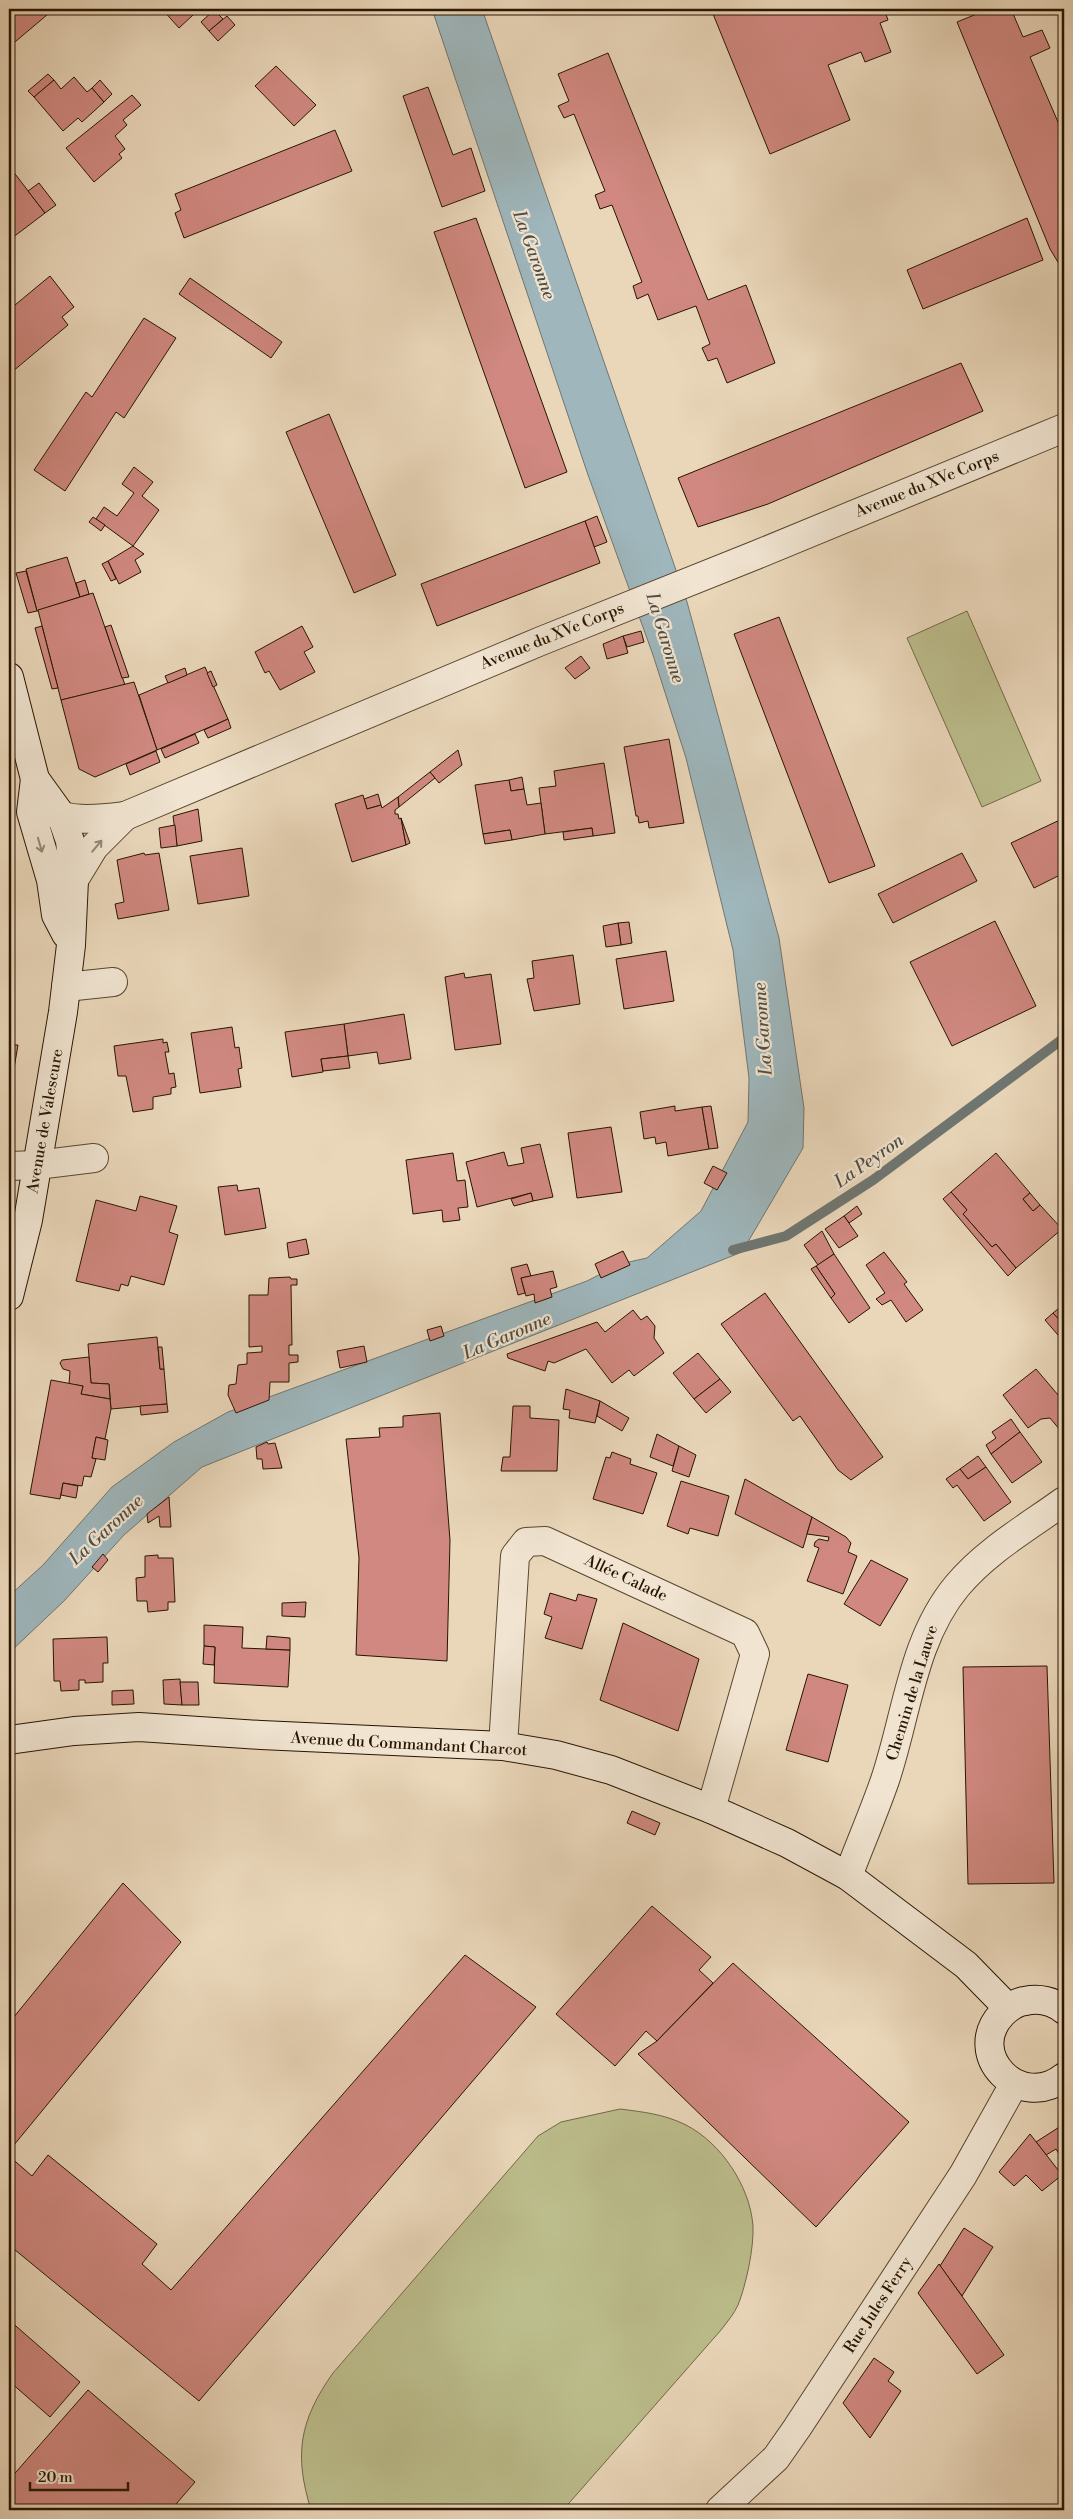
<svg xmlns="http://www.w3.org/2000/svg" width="1073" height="2519" viewBox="0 0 1073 2519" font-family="'Libre Bodoni',serif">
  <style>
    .green { fill: #bcbd8c; stroke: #726946 }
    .water { fill: #9eb6bc; stroke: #6f7671 }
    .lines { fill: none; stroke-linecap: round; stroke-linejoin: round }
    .stream { stroke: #6f7671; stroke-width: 10 }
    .building { fill: #d08880; stroke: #281500 }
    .street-casing { stroke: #58462e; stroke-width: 30 }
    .secondary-casing { stroke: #281500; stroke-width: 30 }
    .street { stroke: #f1e5d2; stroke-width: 28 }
    .secondary { stroke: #f1e5d2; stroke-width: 28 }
    .oneway { stroke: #978774 }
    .labels { text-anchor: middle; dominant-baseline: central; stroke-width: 4.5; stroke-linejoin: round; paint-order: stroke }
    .street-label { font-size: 16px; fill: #281500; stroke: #f1e5d2 }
    .water-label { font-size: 18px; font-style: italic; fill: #514d42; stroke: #f1e5d2 }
  </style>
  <rect width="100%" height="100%" fill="#ead7ba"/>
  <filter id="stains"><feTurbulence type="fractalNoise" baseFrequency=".004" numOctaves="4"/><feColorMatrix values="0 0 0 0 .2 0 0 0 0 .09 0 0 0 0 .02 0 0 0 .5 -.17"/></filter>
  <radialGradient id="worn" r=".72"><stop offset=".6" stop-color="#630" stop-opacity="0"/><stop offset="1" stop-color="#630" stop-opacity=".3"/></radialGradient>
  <g class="green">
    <polygon points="967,611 1041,781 982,807 907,638"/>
    <path d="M620 2109C643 2112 664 2114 686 2125 721 2143 750 2186 753 2226 754 2248 746 2285 738 2305 734 2314 727 2322 721 2330L563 2510H311C294 2455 299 2421 333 2373L538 2136 561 2122Z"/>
  </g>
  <polygon class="water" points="432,9 482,9 687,602 779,938 804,1108 803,1148 742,1252 202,1467 124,1535 64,1601 9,1653 9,1596 43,1565 112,1487 174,1442 228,1412 587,1281 620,1264 647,1258 701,1211 748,1122 749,1078 733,950 686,758 653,655 587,472"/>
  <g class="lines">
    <polyline class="stream" points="733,1250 786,1236 873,1180 1064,1038"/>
  </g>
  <g class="building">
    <polygon points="9,9 54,9 9,47"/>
    <polygon points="162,9 187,9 193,15 179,28"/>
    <polygon points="711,9 884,9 888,20 880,23 891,52 865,62 861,52 828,65 850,120 770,154"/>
    <polygon points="989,9 1011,9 1023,37 1042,30 1050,48 1030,57 1061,129 1064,128 1064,272 1050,249 957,22"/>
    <polygon points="214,10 223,19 209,31 201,22"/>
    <polygon points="227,16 235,25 218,41 209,31"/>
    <polygon points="608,53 708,300 746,285 775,363 727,383 717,358 708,361 702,348 710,344 696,306 658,320 648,294 637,299 633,286 642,282 612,205 600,209 595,195 605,191 574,114 564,118 558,106 569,101 558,74"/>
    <polygon points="276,66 316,105 294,126 255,86"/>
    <polygon points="48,74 54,80 34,97 28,91"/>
    <polygon points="74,77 87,92 92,88 104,102 82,122 78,118 63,131 34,97 54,80 61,89"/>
    <polygon points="100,80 112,94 104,102 92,88"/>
    <polygon points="428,87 453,155 471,148 485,191 442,207 403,96"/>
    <polygon points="132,95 141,105 123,120 127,125 115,136 125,149 119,154 122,158 94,182 66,148"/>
    <polygon points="335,130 352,171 184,238 175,213 181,210 175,194"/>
    <polygon points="9,166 45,213 12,238 9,233"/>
    <polygon points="39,183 56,205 45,213 28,191"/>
    <polygon points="476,218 567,472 525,488 434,232"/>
    <polygon points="1027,218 1043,260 923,309 907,270"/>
    <polygon points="50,276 74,307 62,317 68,325 12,372 9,369 9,310"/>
    <polygon points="190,278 282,342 271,358 179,294"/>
    <polygon points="144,318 176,338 124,418 116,412 65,491 34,470 86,392 92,397"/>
    <polygon points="961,363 983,411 768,504 698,527 678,478"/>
    <polygon points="329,414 396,575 354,593 286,432"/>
    <polygon points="134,467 153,482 142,496 159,510 133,546 96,519 104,507 117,516 134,493 122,484"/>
    <polygon points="597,516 607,542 594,547 585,521"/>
    <polygon points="93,517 105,525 101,531 89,522"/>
    <polygon points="585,521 600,563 437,626 421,584"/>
    <polygon points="133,546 144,554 135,560 141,572 119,584 108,561"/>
    <polygon points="67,557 80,597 37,611 26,569"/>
    <polygon points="108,561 116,579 111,581 102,564"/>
    <polygon points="26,571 37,611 28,613 16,573"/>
    <polygon points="85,580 89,594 80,597 76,583"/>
    <polygon points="93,593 125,685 61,700 38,610"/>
    <polygon points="779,617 875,866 829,883 734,634"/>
    <polygon points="111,625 129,677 122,678 105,627"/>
    <polygon points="42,626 58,688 52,689 35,628"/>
    <polygon points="302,626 313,647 304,652 315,672 280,690 269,671 265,673 255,652"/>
    <polygon points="641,631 644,642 627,647 623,636"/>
    <polygon points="623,636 628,653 607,659 603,644"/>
    <polygon points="581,656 590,668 575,679 565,668"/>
    <polygon points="205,667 228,719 157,750 139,695"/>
    <polygon points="185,668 187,675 168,683 165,676"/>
    <polygon points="211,671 217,685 213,687 207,673"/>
    <polygon points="134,682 157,750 95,777 79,769 61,700"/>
    <polygon points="228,719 231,728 208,738 204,730"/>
    <polygon points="195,734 199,743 165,758 161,749"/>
    <polygon points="669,739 684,823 649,828 648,821 639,823 638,816 636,816 624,747"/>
    <polygon points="458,750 462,765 439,783 430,772"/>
    <polygon points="156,751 160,762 130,775 126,764"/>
    <polygon points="604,763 615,833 593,836 592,828 545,834 539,788 556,786 554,771"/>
    <polygon points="430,772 435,778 399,807 398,797"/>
    <polygon points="522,777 524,789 511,791 509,780"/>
    <polygon points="509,780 511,791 524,789 527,805 541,803 545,834 512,840 510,830 483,834 475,785"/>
    <polygon points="378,794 381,805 367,809 364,799"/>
    <polygon points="363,795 367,809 381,805 382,808 398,797 399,807 395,810 395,814 398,814 399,819 401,818 406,845 352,862 335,804"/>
    <polygon points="198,809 202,841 177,846 173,816"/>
    <polygon points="401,818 410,843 406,845"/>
    <polygon points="1064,818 1064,873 1034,888 1011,843"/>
    <polygon points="175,825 177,846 161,848 159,828"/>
    <polygon points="592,828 593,836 564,840 563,832"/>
    <polygon points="510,830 512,840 485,844 483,834"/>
    <polygon points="242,848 249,896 198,904 190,856"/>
    <polygon points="144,853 145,855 159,853 169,910 118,919 115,904 124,902 117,860"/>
    <polygon points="962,853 977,881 893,923 878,894"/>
    <polygon points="995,921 1036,1006 952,1046 910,962"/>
    <polygon points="629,922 632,943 621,945 618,923"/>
    <polygon points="618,923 621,945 606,947 603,926"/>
    <polygon points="666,951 674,1001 624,1009 616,959"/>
    <polygon points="573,955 580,1004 534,1011 527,979 534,978 532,961"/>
    <polygon points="464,973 465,978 491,974 501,1044 455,1050 445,977"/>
    <polygon points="404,1014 411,1059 379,1064 377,1052 348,1056 344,1024"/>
    <polygon points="344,1024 348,1056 321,1059 323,1072 292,1077 285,1032"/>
    <polygon points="232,1027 235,1048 239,1047 242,1068 238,1069 241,1087 200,1093 191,1033"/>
    <polygon points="163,1039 163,1043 167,1042 169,1052 165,1052 169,1074 174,1073 176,1087 171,1088 171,1094 153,1097 153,1109 133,1112 126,1076 118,1076 114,1046"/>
    <polygon points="9,1045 18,1045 9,1098"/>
    <polygon points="348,1056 350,1068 323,1071 321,1059"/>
    <polygon points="675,1106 675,1111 702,1107 709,1149 668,1156 666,1142 656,1144 655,1137 644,1139 640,1112"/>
    <polygon points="711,1106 718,1148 709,1149 702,1107"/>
    <polygon points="611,1127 622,1192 577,1198 568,1133"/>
    <polygon points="540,1144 553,1197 533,1201 531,1193 477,1207 466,1162 504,1152 508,1166 524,1163 521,1148"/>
    <polygon points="453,1153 457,1181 465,1180 468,1207 458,1208 460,1220 443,1222 442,1210 413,1214 406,1160"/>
    <polygon points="996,1153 1030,1193 1023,1199 1033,1211 1040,1205 1062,1229 1016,1268 996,1244 992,1247 963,1214 967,1210 951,1192"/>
    <polygon points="713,1166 727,1173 717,1190 704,1183"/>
    <polygon points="237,1185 238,1191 259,1188 266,1228 225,1235 218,1187"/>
    <polygon points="951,1192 967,1210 963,1214 992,1247 996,1244 1016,1268 1008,1276 943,1199"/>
    <polygon points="531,1193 533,1201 514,1206 511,1199"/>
    <polygon points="1030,1193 1040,1205 1033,1211 1023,1199"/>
    <polygon points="140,1196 177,1206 169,1232 178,1235 164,1285 131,1276 128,1286 121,1284 119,1291 76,1281 96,1200 136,1211"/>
    <polygon points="857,1206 862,1214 849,1223 844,1216"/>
    <polygon points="844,1216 858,1236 839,1248 825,1229"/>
    <polygon points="822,1231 834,1254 818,1265 804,1245"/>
    <polygon points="306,1239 309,1254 289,1258 287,1243"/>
    <polygon points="623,1251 630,1265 601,1278 595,1264"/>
    <polygon points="884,1252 907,1282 904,1284 923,1310 906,1322 891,1300 882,1305 876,1299 885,1293 866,1265"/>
    <polygon points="834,1254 870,1308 849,1323 831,1298 835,1294 816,1266"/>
    <polygon points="527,1264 531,1276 521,1278 525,1293 518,1295 511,1268"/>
    <polygon points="816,1266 835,1294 831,1298 811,1269"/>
    <polygon points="553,1271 557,1287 550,1289 552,1297 535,1303 534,1294 526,1296 521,1278"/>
    <polygon points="290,1277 291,1279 297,1279 297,1285 291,1285 292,1345 289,1345 289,1355 298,1355 298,1362 289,1363 289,1382 270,1382 269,1400 236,1413 228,1395 229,1385 236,1384 238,1365 247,1364 247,1353 262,1352 262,1346 249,1347 249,1295 268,1295 269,1278"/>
    <polygon points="765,1293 883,1457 851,1480 838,1470 800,1416 793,1421 721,1324"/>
    <polygon points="1064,1304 1064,1325 1053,1313"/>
    <polygon points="633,1310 641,1320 647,1316 655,1326 654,1338 664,1353 634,1376 629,1370 612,1383 586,1349 554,1363 548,1361 545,1371 508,1358 507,1354 597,1322 605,1332"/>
    <polygon points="1053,1313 1064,1325 1064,1342 1045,1320"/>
    <polygon points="441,1326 444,1336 430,1341 427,1330"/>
    <polygon points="157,1337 160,1369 164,1369 167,1404 111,1409 109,1384 91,1383 88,1344"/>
    <polygon points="364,1346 367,1362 340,1368 337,1351"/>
    <polygon points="158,1347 162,1347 164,1369 160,1369"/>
    <polygon points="698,1353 720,1379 694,1399 673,1373"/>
    <polygon points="89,1357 91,1383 109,1384 110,1399 81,1394 83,1386 69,1384 70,1371 63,1369 60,1363 62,1360"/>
    <polygon points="1036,1369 1064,1402 1064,1427 1060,1430 1050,1418 1041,1419 1028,1428 1003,1395"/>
    <polygon points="720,1379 731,1392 706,1413 694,1399"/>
    <polygon points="51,1380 83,1386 81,1394 110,1399 111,1409 105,1439 96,1437 92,1458 96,1459 91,1477 84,1476 82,1486 63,1483 60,1499 30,1494"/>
    <polygon points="566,1389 600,1401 595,1423 569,1418 570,1410 563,1409"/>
    <polygon points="600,1401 629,1418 622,1431 597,1416"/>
    <polygon points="167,1404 168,1412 141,1415 140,1406"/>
    <polygon points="513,1406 530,1406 530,1418 559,1420 557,1471 501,1471 503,1457 510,1457"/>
    <polygon points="440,1413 450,1540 447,1661 356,1655 359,1558 346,1439 380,1437 379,1428 403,1427 403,1416"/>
    <polygon points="1011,1419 1020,1432 991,1454 986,1445 996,1438 992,1432"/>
    <polygon points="1020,1432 1042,1462 1012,1483 991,1454"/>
    <polygon points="657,1434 679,1446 673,1466 650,1457"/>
    <polygon points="96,1437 108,1440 105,1460 92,1458"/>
    <polygon points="267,1442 268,1444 275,1443 282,1468 263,1469 262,1459 257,1459 256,1447"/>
    <polygon points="679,1446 696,1455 689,1477 672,1471"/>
    <polygon points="612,1452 631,1459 630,1464 657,1473 643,1514 593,1499 606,1457 610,1458"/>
    <polygon points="978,1456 986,1467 968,1479 960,1469"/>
    <polygon points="986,1467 1011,1502 984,1521 957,1485 953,1488 946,1479 960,1469 968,1479"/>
    <polygon points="745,1479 812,1517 803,1548 735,1514"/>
    <polygon points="681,1481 729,1496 718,1536 690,1528 688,1534 667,1526"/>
    <polygon points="63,1483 78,1486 76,1498 61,1495"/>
    <polygon points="169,1497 171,1527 160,1527 159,1516 148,1523 147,1514"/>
    <polygon points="812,1517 846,1537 851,1543 848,1552 857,1556 843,1594 807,1581 819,1548 814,1546 815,1542 819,1539 828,1541 829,1537 807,1534"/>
    <polygon points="103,1554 108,1560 98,1572 92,1567"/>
    <polygon points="158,1555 158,1558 173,1558 175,1602 168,1602 168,1610 148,1612 147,1601 137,1601 136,1578 145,1577 145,1556"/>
    <polygon points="871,1560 908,1579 880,1626 844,1604"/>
    <polygon points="550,1593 576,1601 578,1594 597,1599 582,1649 545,1638 552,1617 544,1614"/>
    <polygon points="306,1602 305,1617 282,1616 282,1603"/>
    <polygon points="623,1623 699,1659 678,1731 600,1700"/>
    <polygon points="204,1625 243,1627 242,1648 290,1650 288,1687 214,1683 215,1647 204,1646"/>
    <polygon points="267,1636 290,1638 290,1650 266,1649"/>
    <polygon points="107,1637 108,1663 103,1663 103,1682 85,1683 85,1680 79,1680 79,1690 61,1691 60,1681 54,1681 53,1639"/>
    <polygon points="204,1646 215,1647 214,1665 203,1664"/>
    <polygon points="1047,1666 1054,1883 968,1884 963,1667"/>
    <polygon points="808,1674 848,1685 828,1762 786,1750"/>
    <polygon points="180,1679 182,1705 164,1704 163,1680"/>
    <polygon points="180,1682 198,1682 199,1705 182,1705"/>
    <polygon points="133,1690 134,1704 112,1705 112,1691"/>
    <polygon points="632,1811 660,1823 655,1835 627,1823"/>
    <polygon points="123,1883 181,1942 9,2151 9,2023"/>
    <polygon points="652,1906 711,1957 699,1970 713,1983 657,2041 646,2031 615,2066 556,2014"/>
    <polygon points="465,1955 536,2007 199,2401 9,2245 9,2156 32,2176 48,2155 157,2244 142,2264 171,2290"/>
    <polygon points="733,1963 909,2122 816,2227 638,2054 657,2041"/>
    <polygon points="1064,2124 1064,2162 1056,2149 1046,2155 1036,2142"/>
    <polygon points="1030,2134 1062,2175 1042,2191 1026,2175 1014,2186 999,2172"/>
    <polygon points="964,2228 993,2247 962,2296 940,2266"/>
    <polygon points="939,2264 1004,2355 977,2374 918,2293"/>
    <polygon points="9,2320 80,2382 50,2417 9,2381"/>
    <polygon points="874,2358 894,2372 888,2381 901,2391 870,2438 843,2403"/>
    <polygon points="88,2390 195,2482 171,2510 9,2510 9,2480"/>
  </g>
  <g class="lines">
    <g class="street-casing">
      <g id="street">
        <path d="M41 805C61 824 100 819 125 816L541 641 756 555 1064 428"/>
        <polyline points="74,880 94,847 125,816"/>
        <polyline points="66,987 113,982"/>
        <polyline points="9,1166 37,1165 94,1158"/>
        <polyline points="503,1746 515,1556 526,1542 545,1541 745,1633 755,1654 711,1809"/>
        <path d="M848 1876C860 1844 874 1812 885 1780 907 1715 912 1640 957 1586 986 1551 1028 1527 1064 1501"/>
        <polyline points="720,2510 776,2458 797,2428 963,2175 1014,2084"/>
      </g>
    </g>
    <g class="secondary-casing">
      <g id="secondary">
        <polyline points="9,677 35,779 61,815 70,841 74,880 71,945 63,1012 28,1220 9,1296"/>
        <polyline points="35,779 31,812 51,880 56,915 66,934"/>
        <polyline points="9,1740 74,1731 139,1727 261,1735 503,1746 556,1755 611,1770 711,1809 787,1843 848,1876 966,1965 1008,2008"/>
        <path d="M1064 2010C1053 2001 1039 1998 1025 2001 1016 2002 1008 2008 1002 2014 964 2054 1020 2112 1064 2077"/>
      </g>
    </g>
    <use href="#street" class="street"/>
    <use href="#secondary" class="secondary"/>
  </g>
  <defs><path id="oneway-shaft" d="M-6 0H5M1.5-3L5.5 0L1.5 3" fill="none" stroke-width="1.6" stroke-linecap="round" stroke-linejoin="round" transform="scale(1.25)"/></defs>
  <g class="oneway">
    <use href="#oneway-shaft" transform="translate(40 845) rotate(74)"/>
    <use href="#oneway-shaft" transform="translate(97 846) rotate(-50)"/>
  </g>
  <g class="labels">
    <g class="street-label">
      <text transform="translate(927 484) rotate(-22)">Avenue du XVe Corps</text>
      <text transform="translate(552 636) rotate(-22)">Avenue du XVe Corps</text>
      <text transform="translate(45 1121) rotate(-80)">Avenue de Valescure</text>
      <text transform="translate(626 1578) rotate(25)">Allée Calade</text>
      <text transform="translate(912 1693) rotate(-73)">Chemin de la Lauve</text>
      <text transform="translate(409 1744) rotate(3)">Avenue du Commandant Charcot</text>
      <text transform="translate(878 2305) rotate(-57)">Rue Jules Ferry</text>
    </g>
    <g class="water-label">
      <text transform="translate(534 255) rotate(70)">La Garonne</text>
      <text transform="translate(665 638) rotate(73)">La Garonne</text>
      <text transform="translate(763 1029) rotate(-94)">La Garonne</text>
      <text transform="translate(869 1161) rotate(-35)">La Peyron</text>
      <text transform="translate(507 1336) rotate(-23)">La Garonne</text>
      <text transform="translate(106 1530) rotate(-43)">La Garonne</text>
    </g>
  </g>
  <rect width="1073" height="2519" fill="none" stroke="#ead7ba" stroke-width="30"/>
  <rect x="10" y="10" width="1053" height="2499" fill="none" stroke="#281500" stroke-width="2.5"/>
  <rect x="15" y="15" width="1043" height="2489" fill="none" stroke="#281500"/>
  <path d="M30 2482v8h98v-8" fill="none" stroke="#281500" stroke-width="2.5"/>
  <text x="38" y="2482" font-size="15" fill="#281500" stroke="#f1e5d2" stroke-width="4" paint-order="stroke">20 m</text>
  <rect width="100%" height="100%" filter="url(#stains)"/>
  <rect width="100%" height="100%" fill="url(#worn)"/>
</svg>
